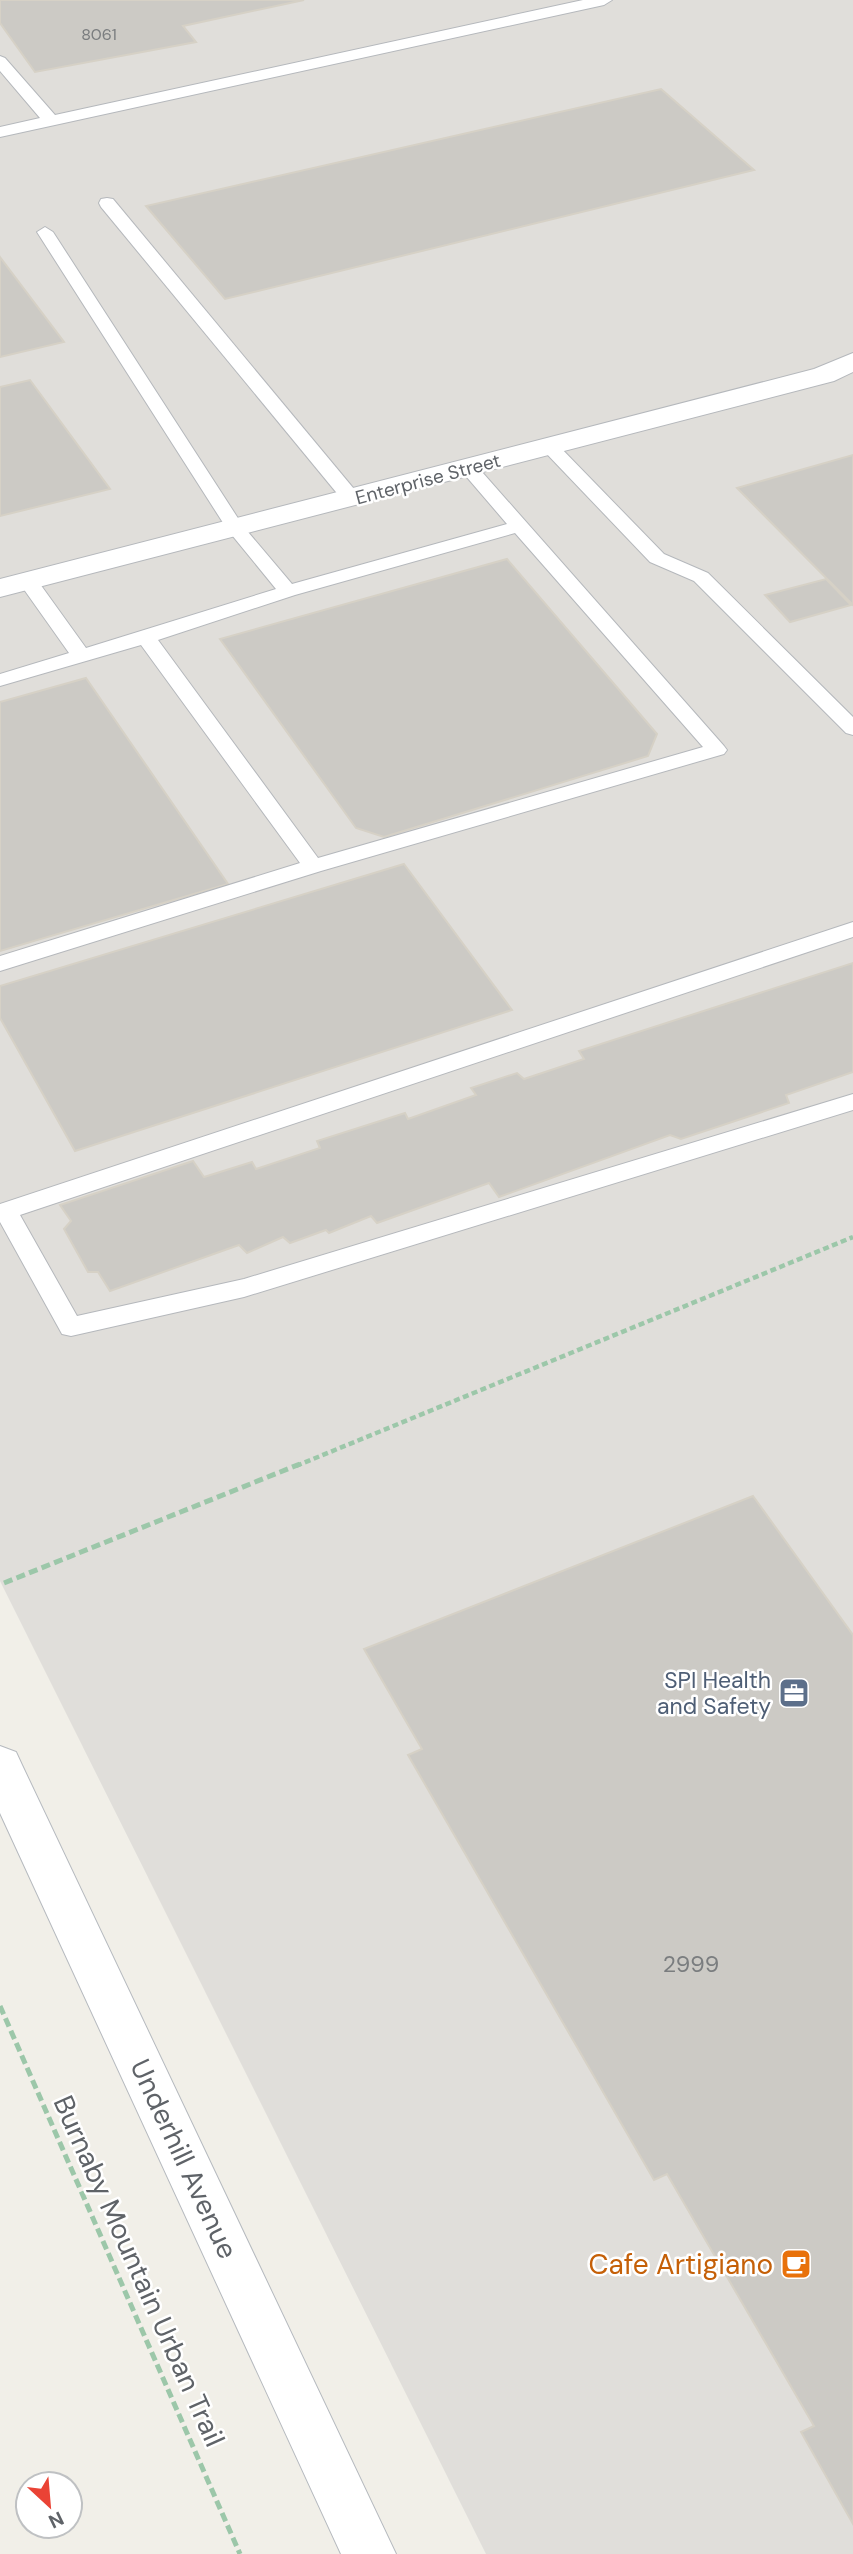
<svg xmlns="http://www.w3.org/2000/svg" width="853" height="2554" viewBox="0 0 853 2554" font-family="'DM Sans',sans-serif">
  <style>
    .industrial { fill: #e0deda }
    .building { fill: #cccac5; stroke: #d6d1c6; stroke-width: 2 }
    .lines { fill: none; stroke-linecap: round; stroke-linejoin: round }
    .lane-casing { stroke: #b5b8bc; stroke-width: 2 }
    .street-casing { stroke: #b5b8bc; stroke-width: 2 }
    .secondary-casing { stroke: #b6babf; stroke-width: 2 }
    .path-far1 { stroke: #9cc7a9; stroke-width: 4.5; stroke-dasharray: 6 3.5; stroke-linecap: butt }
    .path { stroke: #9cc7a9; stroke-width: 5; stroke-dasharray: 9 4.5; stroke-linecap: butt }
    .lane { fill: #fff; fill-rule: evenodd }
    .street { fill: #fff; fill-rule: evenodd }
    .secondary { fill: #fff; fill-rule: evenodd }
    .labels { text-anchor: middle; dominant-baseline: central; stroke-width: 5; stroke-linejoin: round; paint-order: stroke }
    .far-number-label { font-size: 16px; fill: #7a7d7f }
    .far-street-label { font-size: 19px; fill: #5f6368; stroke: #fff }
    .service-label { font-size: 23px; fill: #4e5e75; stroke: #fff; text-anchor: end }
    .near-number-label { font-size: 23px; fill: #7a7d7f }
    .near-street-label { font-size: 28px; fill: #5f6368; stroke: #fff }
    .near-food-label { font-size: 28px; fill: #c56008; stroke: #fff; text-anchor: end }
  </style>
  <rect width="100%" height="100%" fill="#f1efe8"/>
  <polygon class="industrial" points="0,0 853,0 853,2554 486,2554 0,1581"/>
  <g class="building">
    <polygon points="0,0 304,0 183,26 196,42 35,72 0,23"/>
    <polygon points="661,89 754,170 225,299 146,206"/>
    <polygon points="0,257 64,342 0,357"/>
    <polygon points="30,380 110,489 0,516 0,387"/>
    <polygon points="853,455 853,605 737,488"/>
    <polygon points="507,559 657,734 648,756 384,837 356,828 220,639"/>
    <polygon points="826,579 851,605 790,622 765,595"/>
    <polygon points="86,678 228,884 0,951 0,702"/>
    <polygon points="404,864 512,1010 75,1151 0,1018 0,986"/>
    <polygon points="853,963 853,1072 786,1095 789,1103 681,1139 670,1135 499,1197 489,1183 377,1223 371,1216 329,1233 326,1230 290,1243 283,1237 247,1253 239,1245 110,1291 98,1272 88,1272 64,1229 71,1221 60,1205 193,1161 204,1177 252,1162 256,1169 320,1148 317,1141 405,1113 408,1119 476,1095 471,1088 517,1073 524,1079 584,1059 579,1051"/>
    <polygon points="753,1496 853,1635 853,2524 801,2432 814,2426 667,2174 654,2180 408,1755 422,1749 364,1649"/>
  </g>
  <g class="lines">
    <g class="lane-casing">
      <g id="lane">
        <polygon points="583,0 612,0 604,5 0,137 0,127 40,118 0,71 0,56 5,58 55,115"/>
        <polygon points="107,198 113,199 359,495 361,499 359,503 345,503 101,207 99,203 101,199"/>
        <path d="M45 227 53 232 243 526 292 584 507 524 459 468 468 462 475 464 724 746 727 750 724 754 321 871 0 971V956L300 863 141 645 0 686V674L69 653 18 581 21 577H35L86 648 276 589 227 529 37 232ZM515 533 703 747 318 858 158 640 295 595Z"/>
        <polygon points="550,441 556,443 664,554 708,573 853,717 853,735 846,733 694,581 650,562 544,451 541,447"/>
        <polygon points="853,922 853,937 20,1215 77,1316 244,1279 853,1094 853,1110 244,1297 71,1336 62,1334 0,1222 0,1204"/>
      </g>
    </g>
    <g class="street-casing">
      <polygon id="street" points="853,353 853,372 834,381 0,597 0,579 814,369"/>
    </g>
    <g class="secondary-casing">
      <polygon id="secondary" points="0,1746 16,1752 22,1765 396,2554 341,2554 0,1813"/>
    </g>
    <polyline class="path-far1" points="296,1466 853,1237"/>
    <g class="path">
      <polyline points="4,1583 300,1464"/>
      <polyline points="0,2006 240,2554"/>
    </g>
    <use href="#lane" class="lane"/>
    <use href="#street" class="street"/>
    <use href="#secondary" class="secondary"/>
  </g>
  <defs>
    <g id="office-square" transform="scale(1.575)"><rect x="-9" y="-9" width="18" height="18" rx="4" fill="#5c6f8a" stroke="#fff"/><path d="M-6-3h4V-5.5h4V-3h4V5H-6ZM-1-4.5V-3h2v-1.5ZM-6 0V1H6V0Z" fill="#fff"/></g>
    <g id="cafe-square" transform="scale(1.575)"><rect x="-9" y="-9" width="18" height="18" rx="4" fill="#e8710a" stroke="#fff"/><path d="M-5.5-4.5H6V0H3Q3 3.5 0 3.5H-2.5Q-5.5 3.5-5.5 0ZM3-3.2v2h1.7v-2ZM-6 4.5H4V6H-6Z" fill="#fff"/></g>
  </defs>
  <g fill-rule="evenodd">
    <use href="#office-square" x="794" y="1693"/>
    <use href="#cafe-square" x="796" y="2264"/>
  </g>
  <g class="labels">
    <g class="far-number-label">
      <text x="99" y="34">8061</text>
    </g>
    <g class="far-street-label">
      <text transform="translate(428 479) rotate(-15)">Enterprise Street</text>
    </g>
    <g class="service-label">
      <text x="771" y="1680">SPI Health<tspan x="771" dy="26">and Safety</tspan></text>
    </g>
    <g class="near-number-label">
      <text x="691" y="1964">2999</text>
    </g>
    <g class="near-street-label">
      <text transform="translate(184 2159) rotate(65)">Underhill Avenue</text>
      <text transform="translate(139 2271) rotate(66)">Burnaby Mountain Urban Trail</text>
    </g>
    <g class="near-food-label">
      <text x="773" y="2264">Cafe Artigiano</text>
    </g>
  </g>
  <g transform="translate(49 2505) rotate(154)"><circle r="33" fill="#ffffff" stroke="#bfc1c3" stroke-width="2"/>
  <path d="M0-5L12 26L0 18L-12 26Z" fill="#ea4335"/>
  <text y="-10" font-size="19" font-weight="bold" text-anchor="middle" fill="#5f6368">N</text>
  </g>
</svg>
